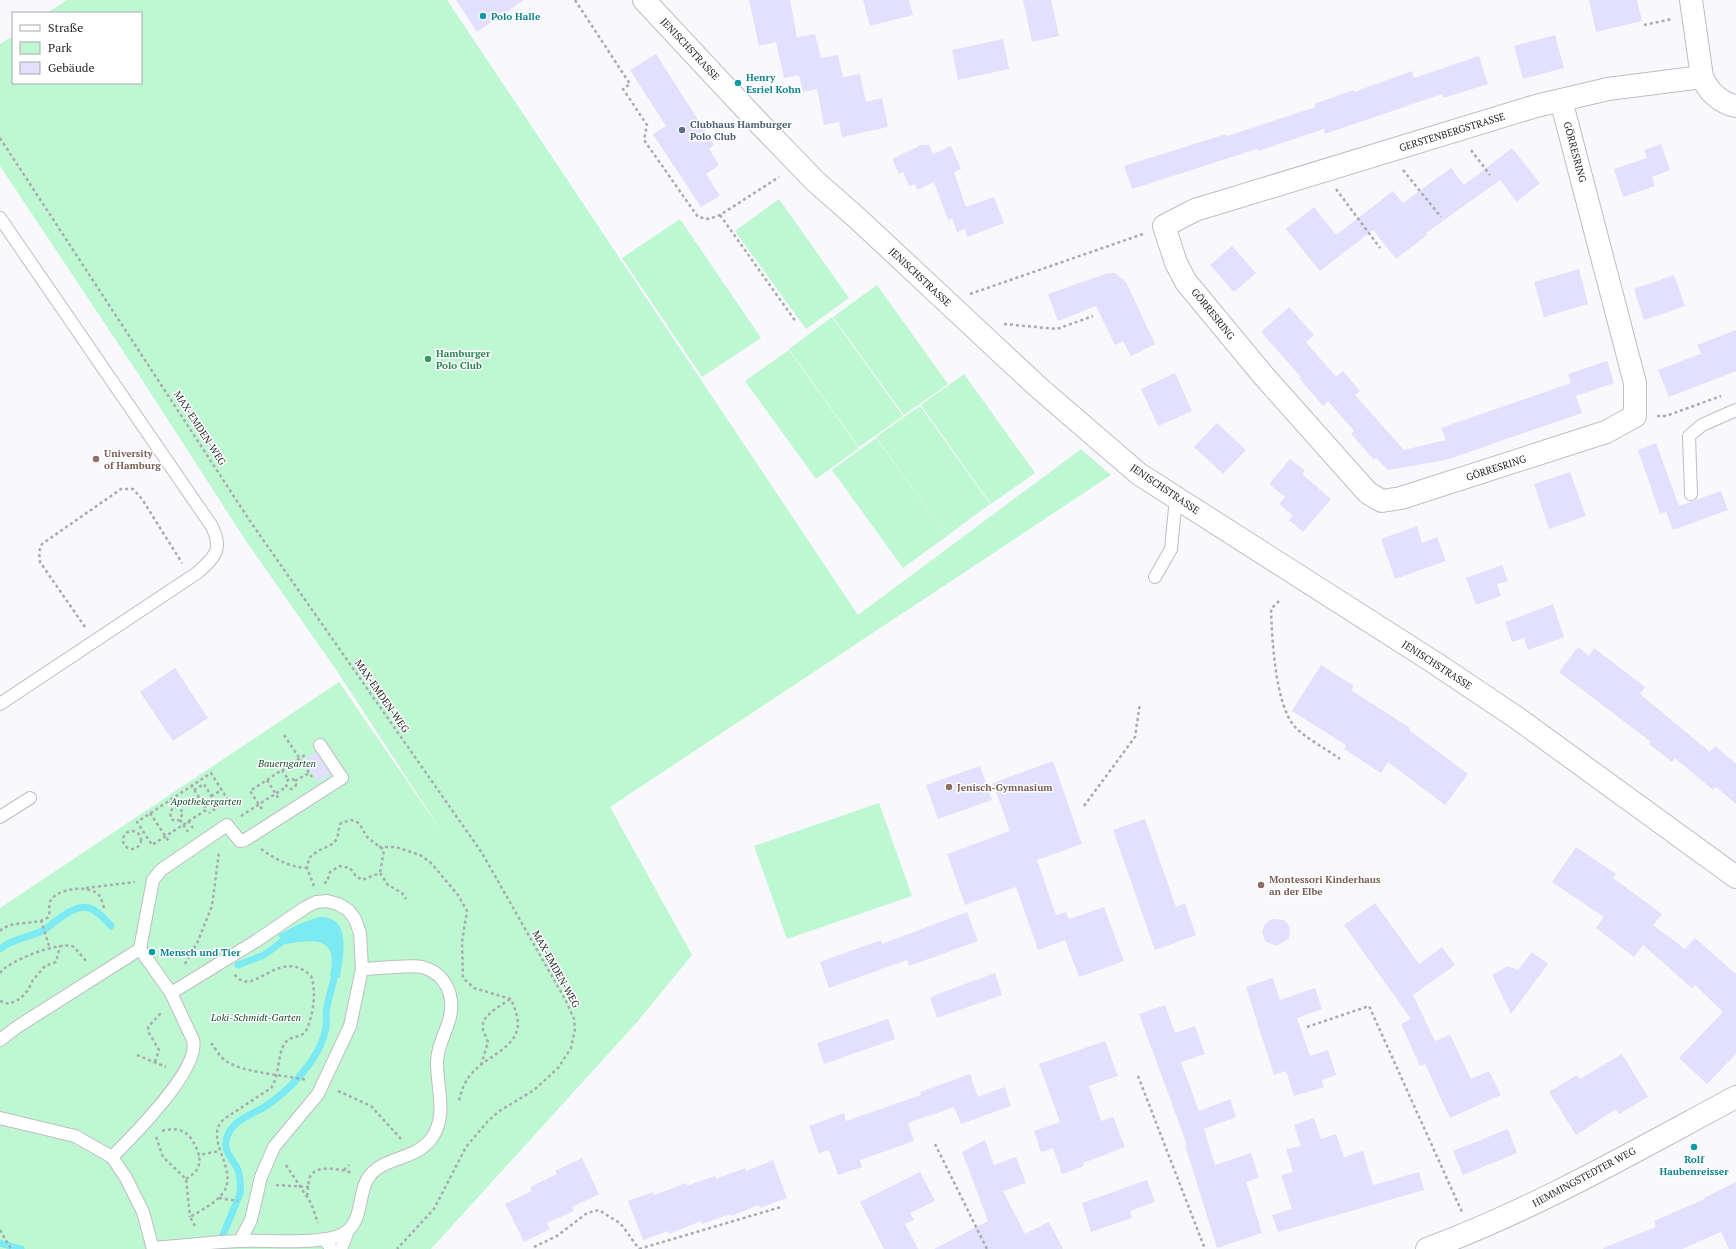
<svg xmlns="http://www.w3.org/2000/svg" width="1736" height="1249" viewBox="0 0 1736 1249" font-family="'PT Serif',serif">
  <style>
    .green { fill: #bef8d2 }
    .water { fill: #7beaf2 }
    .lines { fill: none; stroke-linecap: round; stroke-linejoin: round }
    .stream { stroke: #7beaf2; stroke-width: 7 }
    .building { fill: #e2e0fe }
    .service-casing { stroke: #bebec2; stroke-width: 14 }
    .minor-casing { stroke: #bebec2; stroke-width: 24 }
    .path { stroke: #aaaaae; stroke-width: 2.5; stroke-dasharray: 3 3; stroke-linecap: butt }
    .service { stroke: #fff; stroke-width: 12 }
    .minor { stroke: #fff; stroke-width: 22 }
    .culture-dot { fill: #0f9aa8; stroke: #fff; stroke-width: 1.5 }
    .service-dot { fill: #5c6f8a; stroke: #fff; stroke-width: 1.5 }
    .leisure-dot { fill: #2e9e5b; stroke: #fff; stroke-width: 1.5 }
    .education-dot { fill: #8d6e63; stroke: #fff; stroke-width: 1.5 }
    .labels { text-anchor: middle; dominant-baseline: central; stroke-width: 3; stroke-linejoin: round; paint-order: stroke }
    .culture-label { font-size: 10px; font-weight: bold; fill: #0d838f; stroke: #fff; text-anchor: start }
    .street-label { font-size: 10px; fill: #272729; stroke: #fff }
    .service-label { font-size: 10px; font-weight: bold; fill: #4e5e75; stroke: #fff; text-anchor: start }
    .leisure-label { font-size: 10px; font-weight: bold; fill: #27864d; stroke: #fff; text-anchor: start }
    .education-label { font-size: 10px; font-weight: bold; fill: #785e54; stroke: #fff; text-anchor: start }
    .park-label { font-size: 10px; font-style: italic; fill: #0f4a2c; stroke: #fff }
  </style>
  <rect width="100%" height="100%" fill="#f8f8fd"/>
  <g class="green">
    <polygon points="67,0 447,0 858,615 1081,449 1111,475 610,807 692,955 638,1021 431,1249 0,1249 0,908 339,682 444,835 337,671 246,541 139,375 0,166 0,44 13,36 13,83 141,83 141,13 47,13"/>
    <polygon points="779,199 849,298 806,329 735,231"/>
    <polygon points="680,219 761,338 702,377 622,258"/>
    <polygon points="877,285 948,384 904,415 833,317"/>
    <polygon points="832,317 903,416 859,447 789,349"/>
    <polygon points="789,350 859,448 816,479 745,381"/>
    <polygon points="964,374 1035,473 991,504 921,405"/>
    <polygon points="920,406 990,504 947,536 876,437"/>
    <polygon points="876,438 947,536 903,568 832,470"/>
    <polygon points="879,803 912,896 787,939 754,846"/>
  </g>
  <path class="water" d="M319 917C353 916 343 957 340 978L330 976C339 936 315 939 285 944L278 935 299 924Z"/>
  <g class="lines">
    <g class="stream">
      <path d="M0 949C14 938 27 938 42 931 48 928 52 924 57 920 82 901 91 903 111 926"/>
      <polyline points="238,965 264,955 283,941 291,938"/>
      <polyline points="0,1243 21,1249"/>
      <path d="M217 1249 240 1194C241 1185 241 1179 238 1170 233 1159 222 1151 227 1137 233 1119 252 1115 266 1106 291 1089 320 1059 326 1028 327 1021 325 1014 327 1007 329 994 335 982 335 969"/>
    </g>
  </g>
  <g class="building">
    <polygon points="456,0 524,0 477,32"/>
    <polygon points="749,0 790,0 797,37 815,34 821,58 838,55 843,77 860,74 866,102 882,98 888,127 842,137 839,122 824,125 817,89 803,92 799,75 784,78 776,42 759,46"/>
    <polygon points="863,0 909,0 913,15 870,26"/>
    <polygon points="1023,0 1051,0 1059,36 1032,42"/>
    <polygon points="1589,0 1637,0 1642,21 1596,32"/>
    <polygon points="1555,35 1564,68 1523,79 1514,46"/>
    <polygon points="1003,39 1009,69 958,80 952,50"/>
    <polygon points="656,54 714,145 709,149 719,165 706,174 720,196 701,207 653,134 666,126 630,70"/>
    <polygon points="1479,56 1488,84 1443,98 1442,94 1325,134 1324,129 1258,151 1257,149 1132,189 1124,166 1226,134 1227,136 1316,107 1314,104 1353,90 1354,92 1412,71 1414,78"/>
    <polygon points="1661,144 1670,170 1652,177 1655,186 1623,197 1614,169 1647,158 1644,150"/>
    <polygon points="921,145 929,145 933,154 951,146 961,169 954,172 966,207 994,197 1004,223 967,237 965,229 957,232 952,218 948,220 934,182 917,190 915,184 909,186 903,172 899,174 892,159"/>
    <polygon points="1512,148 1540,183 1517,202 1500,180 1426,233 1427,235 1396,259 1373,230 1320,271 1286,229 1314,207 1336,235 1393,191 1403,203 1451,168 1464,185"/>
    <polygon points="1232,246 1256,273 1234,292 1210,265"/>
    <polygon points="1579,269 1588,304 1544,317 1534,282"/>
    <polygon points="1108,273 1115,273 1126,282 1155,344 1131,356 1123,341 1115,345 1096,306 1058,321 1048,294"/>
    <polygon points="1674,275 1685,306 1644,320 1634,289"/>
    <polygon points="1289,307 1314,335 1306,342 1336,377 1343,371 1360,391 1355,395 1404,450 1446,440 1441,428 1571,383 1568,374 1607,361 1614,383 1576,396 1582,413 1446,460 1388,470 1376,458 1374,460 1351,434 1354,431 1328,401 1323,406 1299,378 1301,377 1261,332"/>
    <polygon points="1736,330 1736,371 1669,397 1658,370 1701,354 1697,345"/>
    <polygon points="1175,373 1192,411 1158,426 1141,389"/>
    <polygon points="1217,423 1246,450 1223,474 1194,447"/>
    <polygon points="1656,443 1679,506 1721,491 1728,510 1673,530 1666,512 1660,514 1638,450"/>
    <polygon points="1290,459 1305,471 1302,474 1331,499 1303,532 1289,520 1293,516 1279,504 1285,497 1269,484"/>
    <polygon points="1570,472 1586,516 1549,529 1534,484"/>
    <polygon points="1417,526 1422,543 1437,537 1446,561 1395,579 1381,539"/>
    <polygon points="1502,565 1508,581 1497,584 1501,596 1476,605 1466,578"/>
    <polygon points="1553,604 1564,637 1528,650 1524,638 1512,642 1505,622"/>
    <polygon points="1578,647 1589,656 1594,648 1645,687 1640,694 1710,752 1715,746 1736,764 1736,804 1716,787 1713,790 1675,758 1672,762 1649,744 1651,742 1559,672"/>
    <polygon points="1321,665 1354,686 1351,690 1410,728 1409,730 1468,774 1445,805 1388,762 1381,773 1344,749 1346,745 1292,711"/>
    <polygon points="175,668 208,718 173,741 140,692"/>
    <polygon points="316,752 330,773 318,782 304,760"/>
    <polygon points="1053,761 1082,844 1037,860 1056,915 1066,912 1069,919 1104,907 1124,961 1079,977 1065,940 1038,950 1016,887 965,905 947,854 1010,831 993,783"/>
    <polygon points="980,766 992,800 938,819 926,785"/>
    <polygon points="1145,819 1176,907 1185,903 1196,935 1155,950 1113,830"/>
    <polygon points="1576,847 1616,874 1613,878 1662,914 1653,925 1685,949 1695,938 1736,974 1736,1054 1707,1084 1679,1058 1723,1012 1695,985 1692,988 1643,945 1634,957 1596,928 1604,917 1552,882"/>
    <polygon points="1375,903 1419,964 1442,947 1455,965 1413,995 1435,1041 1450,1035 1471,1079 1489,1071 1501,1095 1450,1118 1425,1064 1420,1066 1401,1024 1411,1019 1344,925"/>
    <polygon points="967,912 978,941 909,966 907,960 829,988 820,962 881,940 882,944"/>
    <polygon points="1272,919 1284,920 1290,927 1289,939 1276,946 1265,941 1262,931 1265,924"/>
    <polygon points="1532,952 1548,964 1511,1014 1492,975 1508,966 1518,970"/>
    <polygon points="995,973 1002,995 937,1018 930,997"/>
    <polygon points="1273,978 1280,1000 1315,988 1322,1009 1297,1018 1310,1056 1328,1050 1336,1075 1322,1080 1324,1087 1294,1096 1286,1071 1274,1075 1246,987"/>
    <polygon points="1165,1005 1175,1033 1195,1026 1205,1054 1181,1062 1199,1111 1230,1099 1236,1117 1204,1129 1215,1165 1251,1153 1259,1178 1246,1182 1262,1233 1217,1248 1185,1145 1187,1145 1139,1014"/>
    <polygon points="888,1019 895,1039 824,1064 817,1043"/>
    <polygon points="1105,1041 1118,1076 1089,1086 1101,1121 1113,1117 1125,1147 1083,1163 1084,1166 1062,1174 1053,1148 1041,1152 1034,1131 1060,1122 1039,1064"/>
    <polygon points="1622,1054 1648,1097 1619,1114 1616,1109 1576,1135 1549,1092 1577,1075 1580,1079"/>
    <polygon points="970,1074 978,1097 1005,1087 1011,1106 961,1124 954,1107 908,1123 914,1141 860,1160 862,1167 838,1175 829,1150 819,1153 809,1126 844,1113 846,1121 921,1095 920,1092"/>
    <polygon points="1314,1118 1321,1139 1336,1134 1344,1157 1363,1151 1373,1185 1419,1172 1424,1190 1278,1232 1272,1215 1292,1209 1281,1175 1293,1172 1286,1149 1301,1146 1294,1125"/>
    <polygon points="1508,1129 1517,1153 1463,1175 1453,1151"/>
    <polygon points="985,1140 994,1165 1016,1157 1026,1183 1003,1191 1025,1234 1049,1222 1063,1249 934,1249 988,1221 962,1152"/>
    <polygon points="582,1158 599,1194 572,1207 574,1211 547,1223 550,1229 524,1242 505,1204 532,1191 530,1187 557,1174 555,1171"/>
    <polygon points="773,1160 787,1198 760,1208 759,1205 731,1216 730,1214 702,1224 701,1221 669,1234 668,1231 643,1240 628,1201 653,1192 654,1195 686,1183 687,1186 715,1176 716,1179 745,1168 746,1171"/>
    <polygon points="920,1172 935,1201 910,1213 914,1220 905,1224 918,1249 884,1249 860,1202"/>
    <polygon points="1147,1180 1155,1202 1130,1211 1132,1218 1091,1232 1082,1203"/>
    <polygon points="1736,1182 1736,1249 1729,1249 1721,1232 1682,1249 1604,1249 1603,1248 1656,1227 1654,1221 1705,1199 1704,1198"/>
  </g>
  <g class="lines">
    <g class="service-casing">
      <g id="service">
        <path d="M0 218 211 525C224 549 215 557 197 573L0 704"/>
        <polyline points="1691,494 1689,436 1702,425 1736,410"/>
        <polyline points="1155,577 1171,549 1176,498"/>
        <polyline points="0,817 30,798"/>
        <polyline points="140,949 171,993"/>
        <polyline points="0,1040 17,1027 140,949 153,880 161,870 227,825 240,841 245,840 342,778 320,745"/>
        <polyline points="0,1118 75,1136 112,1157 126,1178 143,1212 153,1249"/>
        <path d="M112 1157C132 1137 201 1068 193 1040L171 993 256 941 306 907 316 902 327 901 338 904 348 910 355 919 360 933 362 969 350 1026 318 1094 274 1147 261 1177 251 1220 240 1241"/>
        <polyline points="324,1239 332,1249"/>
        <path d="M153 1248C182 1246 211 1242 240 1241 265 1239 328 1247 347 1231 363 1218 358 1194 368 1178 383 1156 414 1161 431 1139 448 1117 437 1089 437 1063 437 1046 446 1033 450 1017 455 995 445 973 422 967 410 964 376 969 362 969"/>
        <polyline points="341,1249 348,1231"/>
      </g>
    </g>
    <g class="minor-casing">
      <g id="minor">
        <polyline points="644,0 756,120 816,182 857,218 1038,387 1139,474 1435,663 1517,718 1736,877"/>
        <path d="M1691 0 1702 77C1708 91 1720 103 1736 106"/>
        <polyline points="1561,100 1635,383 1635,416 1606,432 1401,498 1382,501 1368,493 1263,375 1186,282 1176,263 1164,226 1195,210 1536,106 1608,89 1702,77"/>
        <path d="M1427 1249C1535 1209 1635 1151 1736 1097"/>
      </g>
    </g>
    <g class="path">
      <polyline points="575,0 630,84 623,89 647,125 644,140 698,217 709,219 720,215 779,177"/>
      <polyline points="1644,25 1672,19"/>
      <polyline points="0,138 250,521 482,853 566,1001 574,1019 575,1029 571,1048 558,1068 534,1090 498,1112 487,1122 466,1147 434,1209 397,1249"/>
      <polyline points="1471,150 1490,175"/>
      <polyline points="1403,170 1441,217"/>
      <polyline points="1336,189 1380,248"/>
      <polyline points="720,215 796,322"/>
      <polyline points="970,294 1143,234"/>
      <polyline points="1004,324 1057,329 1093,316"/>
      <polyline points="1657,416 1666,416 1721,396"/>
      <path d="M1279 601 1271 609C1272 638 1275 705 1295 727 1304 737 1328 750 1340 759"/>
      <polyline points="85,627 40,562 39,552 42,544 121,489 133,489 142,499 182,563"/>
      <polyline points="284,735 312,777"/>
      <polyline points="282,770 288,779"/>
      <circle cx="291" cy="784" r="5"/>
      <polyline points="267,780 279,799"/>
      <polyline points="295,781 309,773"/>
      <polyline points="191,785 207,810"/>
      <polyline points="194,790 204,784 218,807 209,813"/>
      <polyline points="211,796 222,790"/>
      <polyline points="1084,806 1135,737 1140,703"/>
      <polyline points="262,809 250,791 305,755"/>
      <polyline points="206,810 152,845 137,822 211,773 233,808"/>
      <polyline points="150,813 170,843"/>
      <polyline points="241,816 286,787"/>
      <polyline points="180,820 175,821 171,819 170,812 173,808 177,807 183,812 180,820 188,832"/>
      <polyline points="188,821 193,828"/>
      <circle cx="132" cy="840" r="9"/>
      <path d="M379 847H396L420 855 431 863 458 895 467 911 462 942 463 978 474 988 511 999C514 1006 517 1014 518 1022 519 1046 490 1055 476 1069 467 1077 461 1089 459 1101"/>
      <path d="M261 849C275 859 289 867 307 868"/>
      <polyline points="324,883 327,882 330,872 340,866 350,868 356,876 362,880 380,873 388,885 402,893 406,899"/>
      <path d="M314 886 307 868 309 858C313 855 317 851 322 849 328 846 334 845 337 838 339 833 338 828 341 823L351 820 359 823 367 837 384 850 380 873"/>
      <polyline points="86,888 135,882"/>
      <polyline points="41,920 50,949"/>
      <path d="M0 931C13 919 35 926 47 918 52 914 47 905 51 900 58 888 88 885 98 894 102 898 103 906 105 911"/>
      <polyline points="185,964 198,941 212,906 219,852"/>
      <path d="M0 973C8 961 61 940 74 947L87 962"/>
      <polyline points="0,1001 9,1004 20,999 28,990 33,980 45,966 56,962 60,946"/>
      <polyline points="1307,1027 1369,1006 1462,1212"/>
      <path d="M211 1045 212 1044C216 1050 220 1057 226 1061 243 1073 285 1075 307 1080"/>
      <polyline points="137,1055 166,1067"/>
      <polyline points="155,1062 159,1050 149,1033 148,1027 161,1013"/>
      <polyline points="481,1065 488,1042 483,1030 483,1021 491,1012 510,999"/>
      <polyline points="1138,1076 1205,1249"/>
      <polyline points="338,1091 371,1106 401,1139"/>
      <path d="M162 1131C184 1125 192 1135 199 1155L219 1151"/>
      <polyline points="156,1137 163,1157 186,1179 190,1217"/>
      <polyline points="935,1144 987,1249"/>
      <polyline points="286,1165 311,1203 318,1223"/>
      <polyline points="344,1170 349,1165"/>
      <path d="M186 1179C196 1173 201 1167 199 1155"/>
      <polyline points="276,1185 309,1187"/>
      <path d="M307 1196C308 1190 308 1186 309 1180 312 1163 341 1169 352 1173"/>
      <polyline points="219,1198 238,1201"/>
      <path d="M195 1226 190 1217C202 1210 214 1204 223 1193 240 1170 202 1138 224 1119L271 1088C280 1075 277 1055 285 1043 291 1035 300 1039 306 1031 313 1015 317 993 311 976 282 948 258 990 241 980 238 979 236 976 234 974"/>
      <polyline points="0,1230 11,1249"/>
      <polyline points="534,1247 557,1236 587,1213 599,1210 621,1224 639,1249"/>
      <polyline points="639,1249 781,1207"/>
    </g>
    <use href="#service" class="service"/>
    <use href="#minor" class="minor"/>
  </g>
  <g class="culture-dot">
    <circle cx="483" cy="16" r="4"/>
    <circle cx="738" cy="83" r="4"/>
    <circle cx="152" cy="952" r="4"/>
    <circle cx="1694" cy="1147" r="4"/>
  </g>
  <circle class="service-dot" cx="682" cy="130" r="4"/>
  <circle class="leisure-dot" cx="428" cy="359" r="4"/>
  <g class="education-dot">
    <circle cx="96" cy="459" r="4"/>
    <circle cx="949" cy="787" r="4"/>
    <circle cx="1261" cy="885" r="4"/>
  </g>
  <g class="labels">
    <g class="culture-label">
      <text x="491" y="16">Polo Halle</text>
      <text x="746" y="77">Henry<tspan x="746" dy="12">Esriel Kohn</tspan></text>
      <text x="160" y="952">Mensch und Tier</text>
      <text x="1694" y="1159" text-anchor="middle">Rolf<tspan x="1694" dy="12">Haubenreisser</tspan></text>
    </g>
    <g class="street-label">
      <text transform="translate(690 49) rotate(47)">JENISCHSTRASSE</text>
      <text transform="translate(1452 132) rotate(-17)">GERSTENBERGSTRASSE</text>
      <text transform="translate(1575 152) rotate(75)">GÖRRESRING</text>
      <text transform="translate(920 277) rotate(43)">JENISCHSTRASSE</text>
      <text transform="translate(1213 314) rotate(51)">GÖRRESRING</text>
      <text transform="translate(200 428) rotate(57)">MAX-EMDEN-WEG</text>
      <text transform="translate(1496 468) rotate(-18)">GÖRRESRING</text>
      <text transform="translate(1165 489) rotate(34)">JENISCHSTRASSE</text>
      <text transform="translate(1437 665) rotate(33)">JENISCHSTRASSE</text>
      <text transform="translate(382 696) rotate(55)">MAX-EMDEN-WEG</text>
      <text transform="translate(556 969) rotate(61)">MAX-EMDEN-WEG</text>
      <text transform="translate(1584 1177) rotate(-28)">HEMMINGSTEDTER WEG</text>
    </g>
    <g class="service-label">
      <text x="690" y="124">Clubhaus Hamburger<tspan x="690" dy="12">Polo Club</tspan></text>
    </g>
    <g class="leisure-label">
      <text x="436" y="353">Hamburger<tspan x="436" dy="12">Polo Club</tspan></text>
    </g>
    <g class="education-label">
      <text x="104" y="453">University<tspan x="104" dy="12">of Hamburg</tspan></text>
      <text x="957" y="787">Jenisch-Gymnasium</text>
      <text x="1269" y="879">Montessori Kinderhaus<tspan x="1269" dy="12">an der Elbe</tspan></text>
    </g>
    <g class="park-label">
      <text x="287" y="763">Bauerngarten</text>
      <text x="206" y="801">Apothekergarten</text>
      <text x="256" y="1017">Loki-Schmidt-Garten</text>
    </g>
  </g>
  <rect x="12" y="12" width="130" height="72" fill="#ffffff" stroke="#a9a9a9"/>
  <rect x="20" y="25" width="20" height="6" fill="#ffffff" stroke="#a9a9a9"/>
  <text x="48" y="32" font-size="12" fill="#272729">Straße</text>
  <rect x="20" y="42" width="20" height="12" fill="#bef8d2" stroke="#a9a9a9"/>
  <text x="48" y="52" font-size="12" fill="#272729">Park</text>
  <rect x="20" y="62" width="20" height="12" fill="#e2e0fe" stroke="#a9a9a9"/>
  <text x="48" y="72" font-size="12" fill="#272729">Gebäude</text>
</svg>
